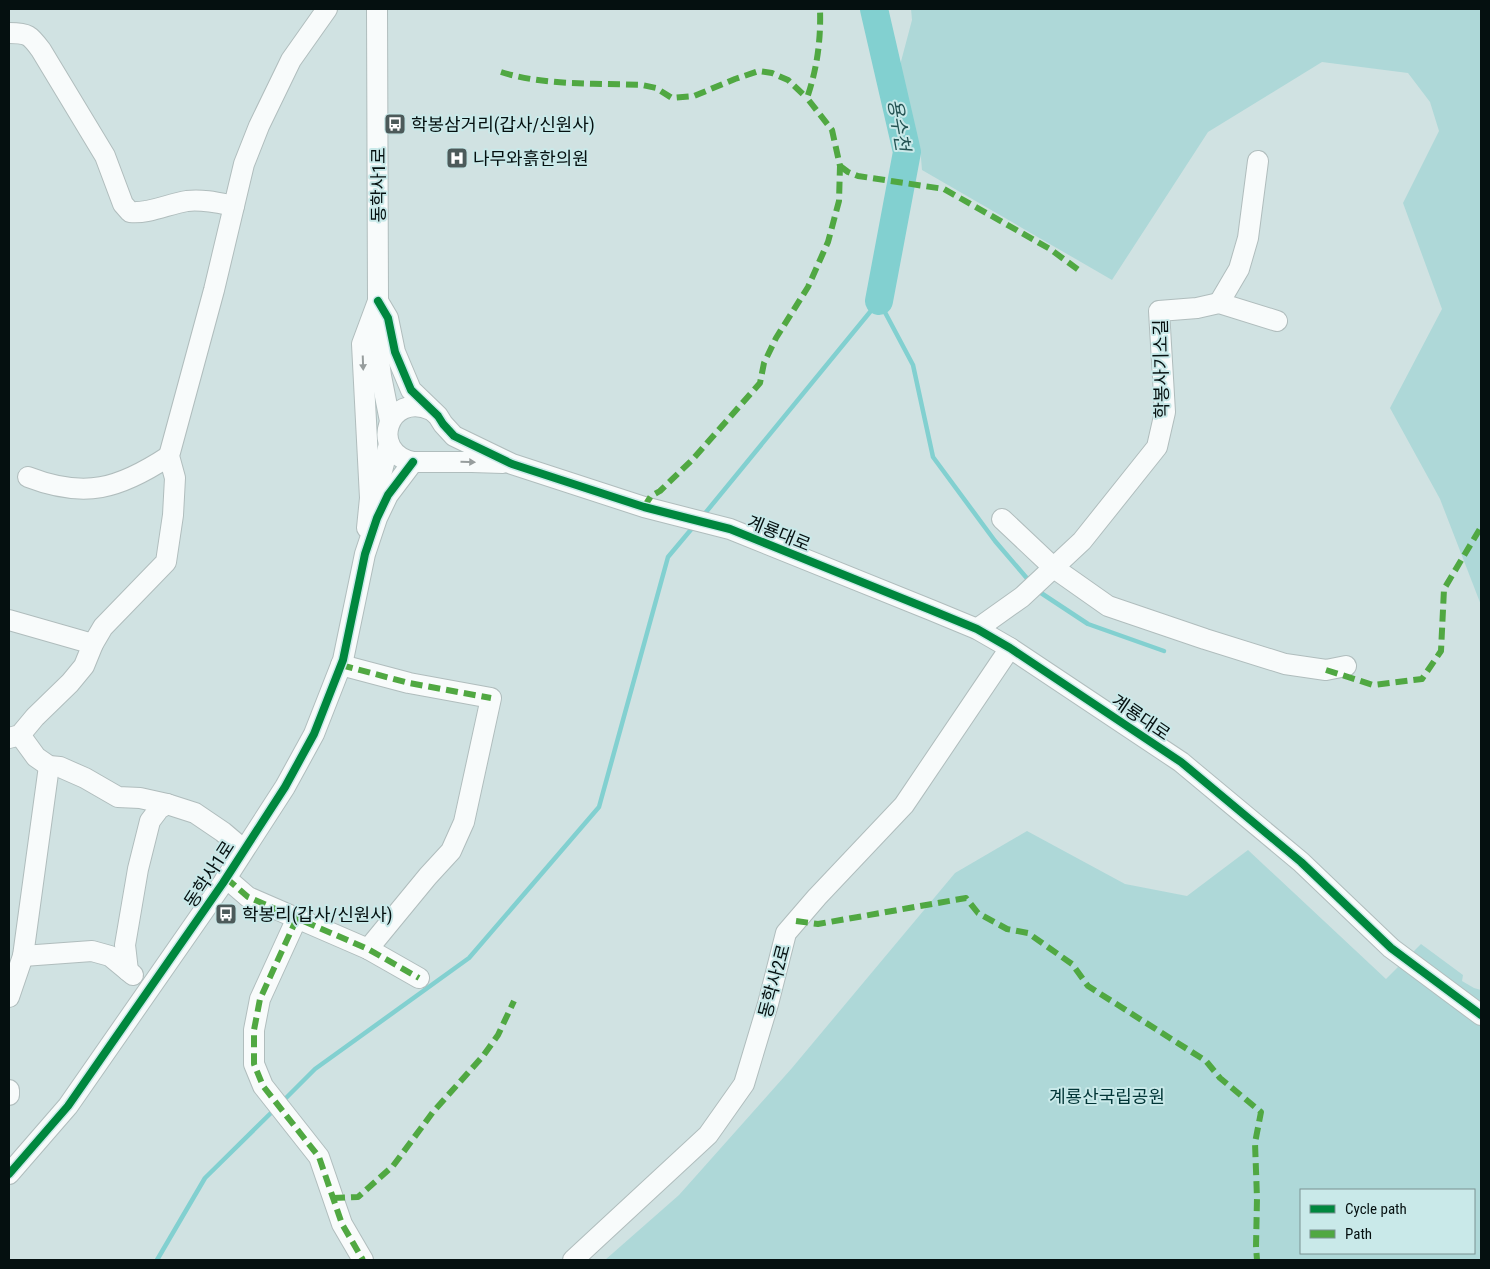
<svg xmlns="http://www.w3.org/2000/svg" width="1490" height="1269" viewBox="0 0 1490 1269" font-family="'Roboto Condensed','Noto Sans KR',sans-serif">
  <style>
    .green { fill: #aed8d8; fill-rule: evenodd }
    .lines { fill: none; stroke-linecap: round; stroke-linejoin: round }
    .stream { stroke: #82d0d0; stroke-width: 4.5 }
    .river { stroke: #82d0d0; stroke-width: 28 }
    .minor-casing { stroke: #b0bdbd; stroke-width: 22 }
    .minor { stroke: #f8fbfb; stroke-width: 20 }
    .quiet { stroke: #50a842; stroke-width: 6; stroke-dasharray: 12 6; stroke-linecap: butt }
    .cycleway-casing { stroke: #c9e9e9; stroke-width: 11 }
    .cycleway { stroke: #00873e; stroke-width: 8 }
    .oneway { fill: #979d9d }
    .labels { text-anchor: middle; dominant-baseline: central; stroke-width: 4; stroke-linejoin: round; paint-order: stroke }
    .poi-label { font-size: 18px; fill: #051010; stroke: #c9e9e9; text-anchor: start }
    .street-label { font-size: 18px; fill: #051010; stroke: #c9e9e9 }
    .park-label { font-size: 18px; fill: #023637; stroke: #c9e9e9 }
    .water-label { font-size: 19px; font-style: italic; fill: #255353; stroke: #c9e9e9 }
  </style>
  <rect width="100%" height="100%" fill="#d0e2e2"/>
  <g class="green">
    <polygon points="911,9 1481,9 1481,605 1440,499 1390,408 1442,309 1403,203 1439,131 1430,102 1408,73 1322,62 1208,132 1112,280 922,170 920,146 913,137 905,119 897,91 899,69 912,20"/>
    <path d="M1027 831 1125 884 1187 896 1248 850 1386 979 1421 944 1463 975 1462 981 1474 988 1481 990V1260H605L679 1195 792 1068 955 873ZM1301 1190H1474V1253H1301Z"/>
  </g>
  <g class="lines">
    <g class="stream">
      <polyline points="702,517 879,301 913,365 933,457 995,541 1031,583"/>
      <polyline points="1038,591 1088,624 1164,651"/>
      <polyline points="282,1102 315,1069 469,958 599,807 668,557 694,526"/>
      <polyline points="157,1260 205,1178 275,1109"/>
    </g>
    <polyline class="river" points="874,9 907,152 879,301"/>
    <g class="minor-casing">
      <g id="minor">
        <path d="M9 33C28 33 30 35 41 50L105 156 123 204 130 212C149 214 168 204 187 201 203 199 219 203 234 206"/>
        <polyline points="378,301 388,318 395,352 411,390 438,416 443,424 454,436 512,464 644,507 730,529 931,610 977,629 1010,648 1181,762 1301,862 1391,948 1481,1015"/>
        <polyline points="1219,303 1239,269 1248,238 1258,161"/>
        <polyline points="374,321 381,376 390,421"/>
        <path d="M431 410C388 391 368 452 413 462H472L503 463"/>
        <path d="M28 477C85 499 119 489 169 456"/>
        <polyline points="371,496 382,471 389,444"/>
        <polyline points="1002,519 1054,568 1108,606 1205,639 1285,664 1326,670 1346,666"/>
        <polyline points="367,528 370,498 362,344 378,301 377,9"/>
        <polyline points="9,620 93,644"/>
        <polyline points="977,629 1022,597 1082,541 1157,447 1165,412 1159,311 1197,308 1219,303 1277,321"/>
        <polyline points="341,665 409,683 491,698 464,822 451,851 428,876 368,949"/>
        <polyline points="20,735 36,757 49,766 60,767 85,778 118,797 140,798 167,804 195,813 223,832 243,849"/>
        <polyline points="9,738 20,735 35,717 70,683 84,666 93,644 103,627 166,562 173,515 175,478 169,456 214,290 244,164 259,126 291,60 327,9"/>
        <polyline points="226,878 248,897 368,949 419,978"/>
        <polyline points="297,918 260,999 254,1030 254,1064 263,1086 319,1157 342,1224 363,1260"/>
        <polyline points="23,956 92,951 110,956 133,975"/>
        <polyline points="128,971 125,945 138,869 150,821 159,809 167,804"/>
        <polyline points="9,997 23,956 49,766"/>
        <polyline points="9,1090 9,1095"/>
        <polyline points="9,1174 68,1106 223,883 285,787 314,734 343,660 365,554 377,518 388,495 413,462"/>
        <polyline points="573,1260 708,1135 744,1084 768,1004 786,933 817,897 904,805 1010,648"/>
      </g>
    </g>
    <use href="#minor" class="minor"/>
    <g class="quiet">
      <path d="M501 72C546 86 595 83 642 85L656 88 672 98 694 96 735 79 759 71 772 73 788 80 807 98"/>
      <polyline points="840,166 848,172 858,176 944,189 1050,249 1080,271"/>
      <path d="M644 507 651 496 660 491 692 460 760 383 764 363 776 338 808 287 828 242 839 201 840 166 832 130 807 98C817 69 821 40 820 9"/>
      <polyline points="341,665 409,683 491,698"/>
      <polyline points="1326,670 1373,685 1422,679 1441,651 1444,589 1481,527"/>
      <polyline points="226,878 248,897 368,949 419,978"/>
      <polyline points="297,918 260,999 254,1030 254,1064 263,1086 319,1157 342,1224 363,1260"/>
      <polyline points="796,921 818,924 966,898 978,913 1007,929 1028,933 1072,964 1088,986 1206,1061 1220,1078 1261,1112 1255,1143 1257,1198 1256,1247 1257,1260"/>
      <polyline points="333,1198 358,1197 393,1166 433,1112 483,1056 498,1035 514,1001"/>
    </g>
    <g class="cycleway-casing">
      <g id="cycleway">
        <polyline points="378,301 388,318 395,352 411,390 438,416 443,424 454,436 512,464 644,507 730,529 931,610 977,629 1010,648 1181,762 1301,862 1391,948 1481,1015"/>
        <polyline points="9,1174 68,1106 223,883 285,787 314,734 343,660 365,554 377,518 388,495 413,462"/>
      </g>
    </g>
    <use href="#cycleway" class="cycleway"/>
  </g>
  <defs><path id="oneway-solid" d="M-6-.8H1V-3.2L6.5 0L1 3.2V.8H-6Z" transform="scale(1.25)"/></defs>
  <g class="oneway">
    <use href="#oneway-solid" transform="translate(363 363) rotate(88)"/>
    <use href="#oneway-solid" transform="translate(468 462) rotate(1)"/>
  </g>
  <defs>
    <g id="bus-square" transform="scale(1.125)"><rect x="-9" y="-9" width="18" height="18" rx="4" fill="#4c5a5a" stroke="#c9e9e9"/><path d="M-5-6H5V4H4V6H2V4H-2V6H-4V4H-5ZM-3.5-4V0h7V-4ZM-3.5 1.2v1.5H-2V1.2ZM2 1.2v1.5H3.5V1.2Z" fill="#fff"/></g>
    <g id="hospital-square" transform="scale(1.125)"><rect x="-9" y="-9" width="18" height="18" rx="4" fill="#4c5a5a" stroke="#c9e9e9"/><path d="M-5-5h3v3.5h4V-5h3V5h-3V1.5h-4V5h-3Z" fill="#fff"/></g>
  </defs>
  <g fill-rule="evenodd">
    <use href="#bus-square" x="395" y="124"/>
    <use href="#hospital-square" x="457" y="158"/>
    <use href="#bus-square" x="226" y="914"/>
  </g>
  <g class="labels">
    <g class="poi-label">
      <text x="411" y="124">학봉삼거리(갑사/신원사)</text>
      <text x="473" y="158">나무와흙한의원</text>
      <text x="242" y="914">학봉리(갑사/신원사)</text>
    </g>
    <g class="street-label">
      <text transform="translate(378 185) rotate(-90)">동학사1로</text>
      <text transform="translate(1161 369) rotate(-91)">학봉사기소길</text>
      <text transform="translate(779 533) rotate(22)">계룡대로</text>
      <text transform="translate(1141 717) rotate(34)">계룡대로</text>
      <text transform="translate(209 874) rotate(-57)">동학사1로</text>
      <text transform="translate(774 981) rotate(-75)">동학사2로</text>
    </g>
    <g class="park-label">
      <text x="1107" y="1096">계룡산국립공원</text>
    </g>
    <g class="water-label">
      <text transform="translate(899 125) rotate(80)">용수천</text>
    </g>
  </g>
  <rect width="1490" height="1269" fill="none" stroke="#051010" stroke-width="20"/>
  <rect x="1300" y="1189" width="175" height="65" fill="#c9e9e9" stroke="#7b9292"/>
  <rect x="1310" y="1205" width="25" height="8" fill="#00873e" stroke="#7b9292"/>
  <text x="1345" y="1214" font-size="15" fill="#051010">Cycle path</text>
  <rect x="1310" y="1230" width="25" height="8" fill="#50a842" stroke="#7b9292"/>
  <text x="1345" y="1239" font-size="15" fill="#051010">Path</text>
</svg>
